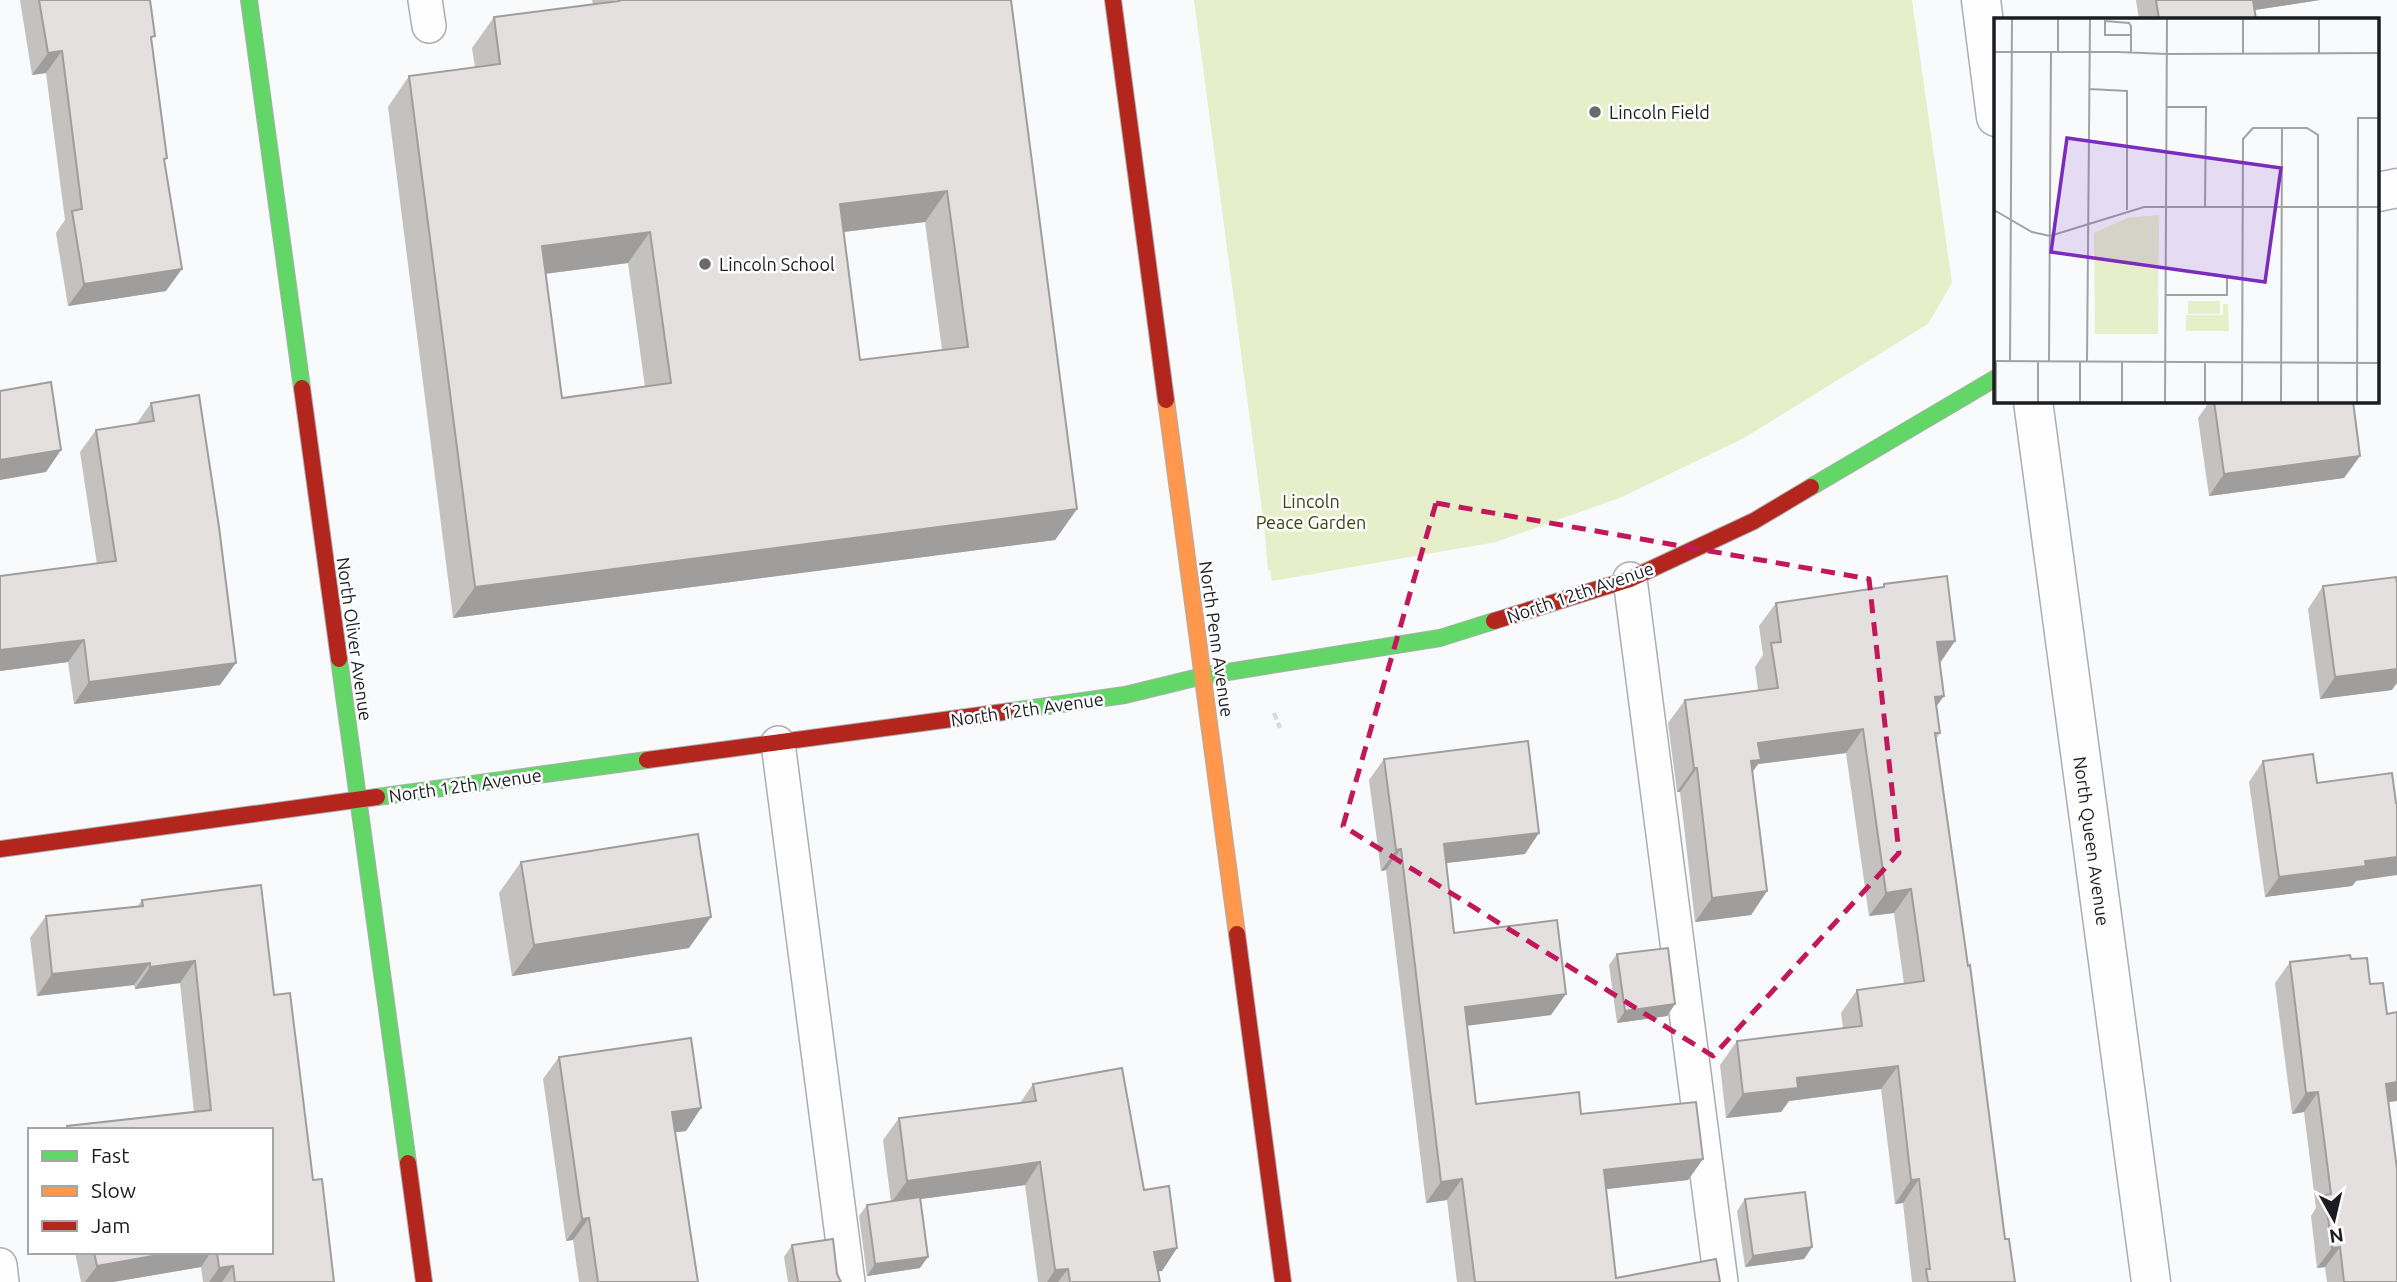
<svg xmlns="http://www.w3.org/2000/svg" width="2397" height="1282" viewBox="0 0 2397 1282" font-family="Ubuntu,sans-serif">
  <style>
    .green { fill: #e6efc9 }
    .lines { fill: none; stroke-linecap: round; stroke-linejoin: round }
    .lane-casing { stroke: #acadb0; stroke-width: 36 }
    .street-casing { stroke: #acadb0; stroke-width: 41 }
    .fast-casing { stroke: #acadb0; stroke-width: 18 }
    .slow-casing { stroke: #acadb0; stroke-width: 18 }
    .jam-casing { stroke: #acadb0; stroke-width: 18 }
    .path { stroke: #dadbdb; stroke-width: 4.5; stroke-dasharray: 7 3.5; stroke-linecap: butt }
    .lane { stroke: #fefeff; stroke-width: 33 }
    .street { stroke: #fefeff; stroke-width: 38 }
    .fast { stroke: #63d668; stroke-width: 16 }
    .slow { stroke: #ff974d; stroke-width: 16 }
    .jam { stroke: #b3261e; stroke-width: 16 }
    .wall { fill: #c4c1c1; fill-rule: evenodd }
    .shaded-wall { fill: #a09d9d }
    .building { fill: #e4e0e0; stroke: #a09d9d; stroke-width: 2; fill-rule: evenodd }
    .marked { fill: none; stroke: #c2185b; stroke-width: 5; stroke-dasharray: 14 9; stroke-linejoin: round }
    .poi-dot { fill: #696a6e; stroke: #fff; stroke-width: 2.5 }
    .labels { text-anchor: middle; dominant-baseline: central; stroke-width: 5; stroke-linejoin: round; paint-order: stroke }
    .poi-label { font-size: 18px; fill: #1c1d21; stroke: #fff; text-anchor: start }
    .park-label { font-size: 18px; fill: #3c440e; stroke: #fff }
    .street-label { font-size: 18px; fill: #1c1d21; stroke: #fff }
    .inset-road { fill: none; stroke: #a0a2a4; stroke-width: 2 }
    .view { fill: #7b2cbf; fill-opacity: 0.15; stroke: #7b2cbf; stroke-width: 3.5 }
    .inset-edge { fill: none; stroke: #1c1d21; stroke-width: 3.5 }
  </style>
  <rect width="100%" height="100%" fill="#f8fafc"/>
  <polygon class="green" points="1194,0 1912,0 1952,283 1928,324 1744,438 1622,497 1496,542 1272,581 1270,570 1268,570 1264,525"/>
  <g class="lines">
    <g class="lane-casing">
      <g id="lane">
        <polyline points="425,0 429,26"/>
        <polyline points="1630,579 1721,1282"/>
        <polyline points="778,743 848,1282"/>
        <polyline points="0,1265 2,1282"/>
      </g>
    </g>
    <g class="street-casing">
      <g id="street">
        <polyline points="1981,0 1996,117"/>
        <polyline points="2378,192 2397,188"/>
        <polyline points="2033,401 2151,1282"/>
      </g>
    </g>
    <g class="fast-casing">
      <g id="fast">
        <polyline points="249,0 302,388"/>
        <polyline points="1811,487 1996,378"/>
        <polyline points="339,659 408,1163"/>
        <polyline points="1011,711 1125,695 1203,676 1440,638 1494,621"/>
        <polyline points="377,797 647,760"/>
      </g>
    </g>
    <g class="slow-casing">
      <polyline id="slow" points="1166,400 1237,934"/>
    </g>
    <g class="jam-casing">
      <g id="jam">
        <polyline points="1113,0 1166,400"/>
        <polyline points="302,388 339,659"/>
        <polyline points="1494,621 1630,579 1754,521 1811,487"/>
        <polyline points="647,760 1011,711"/>
        <polyline points="0,849 377,797"/>
        <polyline points="1237,934 1283,1282"/>
        <polyline points="408,1163 424,1282"/>
      </g>
    </g>
    <polyline class="path" points="1274,713 1280,728"/>
    <use href="#lane" class="lane"/>
    <use href="#street" class="street"/>
    <use href="#fast" class="fast"/>
    <use href="#slow" class="slow"/>
    <use href="#jam" class="jam"/>
  </g>
  <g class="wall">
    <polygon points="20,0 150,0 151,41 167,158 164,161 166,291 68,306 56,233 65,220 46,73 32,75"/>
    <path d="M592 0H1011L1077 509 1055 540 453 618 388 107 409 76 475 67 472 48 494 17 593 4ZM925 222 942 350 860 360 844 232ZM628 263 645 387 562 398 545 274Z"/>
    <polygon points="2136,0 2320,0 2254,10 2256,19 2139,19"/>
    <polygon points="2210,401 2353,401 2360,456 2344,478 2209,496 2198,418"/>
    <polygon points="151,403 220,685 74,704 68,662 0,671 0,576 97,564 80,452 96,430 137,423"/>
    <polygon points="1884,584 1955,641 1940,663 1944,696 1936,707 1940,733 1936,739 2005,1239 2015,1282 1912,1282 1903,1203 1895,1204 1881,1089 1789,1101 1781,1112 1726,1118 1720,1065 1737,1041 1843,1028 1841,1013 1857,990 1904,984 1894,913 1869,916 1846,753 1758,764 1752,772 1767,891 1751,915 1695,922 1680,792 1677,792 1668,723 1685,700 1758,690 1755,667 1763,655 1759,626 1776,603 1882,588"/>
    <polygon points="2323,586 2392,690 2320,699 2308,609"/>
    <polygon points="1384,759 1525,854 1446,863 1454,933 1551,1015 1467,1025 1476,1104 1581,1114 1703,1159 1688,1180 1606,1189 1616,1278 1720,1282 1457,1282 1447,1200 1426,1203 1386,870 1381,871 1369,780"/>
    <polygon points="2263,761 2317,783 2356,881 2352,886 2265,897 2249,782"/>
    <polygon points="521,862 689,948 512,976 499,893"/>
    <polygon points="142,900 274,995 313,1180 334,1282 203,1282 201,1267 113,1282 81,1282 75,1252 271,1252 271,1130 64,1130 67,1126 194,1112 180,983 135,989 134,985 37,996 30,938 46,916 138,906"/>
    <polygon points="1617,954 1675,1004 1667,1016 1617,1023 1609,965"/>
    <polygon points="2351,959 2370,984 2397,1101 2388,1102 2397,1282 2327,1282 2325,1267 2317,1268 2311,1216 2316,1208 2304,1112 2292,1114 2275,983 2290,962"/>
    <polygon points="559,1057 701,1108 686,1131 675,1132 698,1282 579,1282 573,1240 566,1241 543,1079"/>
    <polygon points="1033,1084 1144,1190 1177,1248 1162,1271 1158,1271 1160,1282 1038,1282 1025,1185 920,1199 920,1268 867,1276 859,1216 867,1205 891,1202 883,1140 899,1118 1020,1103"/>
    <polygon points="1745,1199 1812,1247 1804,1259 1745,1267 1737,1211"/>
    <polygon points="792,1245 837,1274 841,1282 788,1282 784,1257"/>
  </g>
  <g class="shaded-wall">
    <polygon points="2244,0 2320,0 2235,13"/>
    <polygon points="62,51 46,73 32,75 48,53"/>
    <polygon points="947,191 925,222 818,235 840,204"/>
    <polygon points="650,232 628,263 520,277 542,246"/>
    <polygon points="182,269 166,291 68,306 84,284"/>
    <polygon points="61,450 46,472 0,480 0,460"/>
    <polygon points="2360,456 2344,478 2209,496 2224,474"/>
    <polygon points="1077,509 1055,540 453,618 475,587"/>
    <polygon points="84,640 68,662 0,671 0,650"/>
    <polygon points="1955,641 1939,664 1937,642"/>
    <polygon points="236,663 220,685 74,704 89,682"/>
    <polygon points="2397,669 2397,683 2392,690 2320,699 2335,677"/>
    <polygon points="1944,696 1927,719 1935,697"/>
    <polygon points="1863,729 1846,753 1758,764 1744,784 1734,785 1758,743"/>
    <polygon points="1694,768 1697,768 1680,792 1677,792"/>
    <polygon points="1539,833 1525,854 1429,865 1444,844"/>
    <polygon points="1401,849 1386,870 1381,871 1396,850"/>
    <polygon points="2397,857 2397,875 2356,881 2352,886 2265,897 2279,877 2365,861"/>
    <polygon points="1911,889 1894,913 1869,916 1886,893"/>
    <polygon points="1767,891 1751,915 1695,922 1712,898"/>
    <polygon points="711,917 689,948 512,976 534,945"/>
    <polygon points="195,961 180,983 135,989 150,967"/>
    <polygon points="150,963 134,985 37,996 52,974"/>
    <polygon points="1566,994 1551,1015 1450,1028 1465,1007"/>
    <polygon points="1675,1004 1667,1016 1617,1023 1625,1011"/>
    <polygon points="1898,1066 1881,1089 1789,1101 1781,1112 1726,1118 1743,1094 1797,1078"/>
    <polygon points="2397,1082 2397,1101 2371,1104 2386,1084"/>
    <polygon points="2318,1092 2304,1112 2292,1114 2306,1093"/>
    <polygon points="701,1108 686,1131 656,1135 672,1112"/>
    <polygon points="1703,1159 1688,1180 1589,1191 1604,1170"/>
    <polygon points="1040,1162 1025,1185 891,1203 907,1181"/>
    <polygon points="1462,1179 1447,1200 1426,1203 1441,1182"/>
    <polygon points="1919,1179 1903,1203 1895,1204 1911,1180"/>
    <polygon points="589,1218 573,1240 566,1241 582,1219"/>
    <polygon points="1812,1247 1804,1259 1745,1267 1753,1256"/>
    <polygon points="2340,1247 2325,1267 2317,1268 2332,1248"/>
    <polygon points="1177,1248 1162,1271 1138,1274 1154,1252"/>
    <polygon points="175,1252 211,1252 201,1267 113,1282 85,1282 97,1266"/>
    <polygon points="928,1257 920,1268 867,1276 875,1264"/>
    <polygon points="233,1266 222,1282 209,1282 219,1268"/>
    <polygon points="1068,1269 1058,1282 1047,1282 1055,1270"/>
  </g>
  <g class="building">
    <polygon points="39,0 150,0 155,36 151,37 167,158 164,159 182,269 84,284 72,211 82,209 62,51 48,53"/>
    <path d="M618 0H1011L1077 509 475 587 409 76 500 64 494 17 619 1ZM947 191 968 347 860 360 840 204ZM650 232 671 383 562 398 542 246Z"/>
    <polygon points="2156,0 2253,0 2256,19 2159,19"/>
    <polygon points="51,382 61,450 0,460 0,391"/>
    <polygon points="199,395 219,527 236,663 89,682 84,640 0,650 0,576 116,561 96,430 154,421 151,403"/>
    <polygon points="2214,401 2353,401 2360,456 2224,474"/>
    <polygon points="1947,576 1955,641 1937,642 1944,696 1935,697 1940,733 1935,733 1968,966 1970,965 2005,1239 2009,1239 2015,1282 1928,1282 1926,1269 1930,1269 1919,1179 1911,1180 1898,1066 1797,1078 1798,1088 1743,1094 1737,1041 1862,1026 1857,990 1924,981 1911,889 1886,893 1863,729 1758,743 1761,760 1751,761 1767,891 1712,898 1697,768 1694,768 1685,700 1778,688 1771,643 1781,642 1776,603 1884,587 1884,584"/>
    <polygon points="2396,577 2397,584 2397,669 2335,677 2323,586"/>
    <polygon points="1528,741 1539,833 1444,844 1454,933 1557,920 1566,994 1465,1007 1476,1104 1579,1092 1581,1114 1696,1102 1703,1159 1604,1170 1616,1278 1716,1259 1720,1282 1475,1282 1462,1179 1441,1182 1401,849 1396,850 1384,759"/>
    <polygon points="2313,754 2317,783 2392,773 2396,803 2397,803 2397,857 2365,861 2366,866 2279,877 2263,761"/>
    <polygon points="698,834 711,917 534,945 521,862"/>
    <polygon points="261,885 274,995 290,993 313,1180 322,1179 334,1282 235,1282 233,1266 219,1268 217,1252 271,1252 271,1130 67,1130 67,1126 211,1110 195,961 150,967 150,963 52,974 46,916 143,906 142,900"/>
    <polygon points="1668,948 1675,1004 1625,1011 1617,954"/>
    <polygon points="2350,955 2351,959 2367,958 2370,984 2383,983 2387,1014 2397,1012 2397,1082 2386,1084 2397,1169 2397,1282 2344,1282 2340,1247 2332,1248 2325,1195 2331,1194 2318,1092 2306,1093 2290,962"/>
    <polygon points="691,1038 701,1108 672,1112 698,1282 598,1282 589,1218 582,1219 559,1057"/>
    <polygon points="1122,1068 1144,1190 1169,1186 1177,1248 1154,1252 1160,1282 1070,1282 1068,1269 1055,1270 1040,1162 907,1181 899,1118 1036,1101 1033,1084"/>
    <polygon points="1805,1192 1812,1247 1753,1256 1745,1199"/>
    <polygon points="920,1197 928,1257 875,1264 867,1205"/>
    <polygon points="833,1239 837,1274 841,1282 798,1282 792,1245"/>
    <polygon points="94,1252 175,1252 97,1266"/>
  </g>
  <path class="marked" d="M1436 503 1869 579 1899 853 1713 1056 1343 826Z"/>
  <g class="poi-dot">
    <circle cx="1595" cy="112" r="7"/>
    <circle cx="705" cy="264" r="7"/>
  </g>
  <g class="labels">
    <g class="poi-label">
      <text x="1609" y="112">Lincoln Field</text>
      <text x="719" y="264">Lincoln School</text>
    </g>
    <g class="park-label">
      <text x="1311" y="501">Lincoln<tspan x="1311" dy="21">Peace Garden</tspan></text>
    </g>
    <g class="street-label">
      <text transform="translate(1580 592) rotate(-19)">North 12th Avenue</text>
      <text transform="translate(355 639) rotate(82)">North Oliver Avenue</text>
      <text transform="translate(1217 639) rotate(82)">North Penn Avenue</text>
      <text transform="translate(1027 709) rotate(-8)">North 12th Avenue</text>
      <text transform="translate(465 785) rotate(-8)">North 12th Avenue</text>
      <text transform="translate(2092 841) rotate(82)">North Queen Avenue</text>
    </g>
  </g>
  <g transform="translate(1994 18)">
    <rect width="385" height="385" fill="#f8fafc"/>
    <path d="M165 197 164 316H101L100 215 133 200ZM194 283H226V296H194ZM229 286H234L235 313H192V297H229Z" fill="#e6efc9"/>
    <path class="inset-road" d="M325 0V35M137 17H111V3L135 5 137 8V35M0 34H126M64 34V0M124 34 173 36M249 35V0M173 36 385 35M95 71 133 73V192M173 89H212L211 188M0 192 38 214 56 218 150 189H385M172 277H233V257M0 343 385 345M16 343 18 0M55 343 57 34M93 344 96 0M2 385V343M44 385V343M86 385V344M128 385V344M171 385 173 0M211 385V345M248 385 249 121 259 110H313L324 117V385M287 385 288 110M363 385 364 100H385"/>
    <path class="view" d="M73 120 287 150 271 264 57 234Z"/>
    <rect width="385" height="385" class="inset-edge"/>
  </g>
  <rect x="28" y="1128" width="245" height="126" fill="#ffffff" stroke="#a4a5a6" stroke-width="2"/>
  <rect x="42" y="1151" width="35" height="10" fill="#63d668" stroke="#a4a5a6" stroke-width="2"/>
  <text x="91" y="1163" font-size="21" fill="#1c1d21">Fast</text>
  <rect x="42" y="1186" width="35" height="10" fill="#ff974d" stroke="#a4a5a6" stroke-width="2"/>
  <text x="91" y="1198" font-size="21" fill="#1c1d21">Slow</text>
  <rect x="42" y="1221" width="35" height="10" fill="#b3261e" stroke="#a4a5a6" stroke-width="2"/>
  <text x="91" y="1233" font-size="21" fill="#1c1d21">Jam</text>
  <g transform="translate(2334 1219) rotate(172)" stroke="#ffffff" stroke-width="5" paint-order="stroke">
  <path d="M0-5L12 26L0 18L-12 26Z" fill="#1c1d21"/>
  <text y="-10" font-size="19" font-weight="bold" text-anchor="middle" fill="#1c1d21">N</text>
  </g>
</svg>
